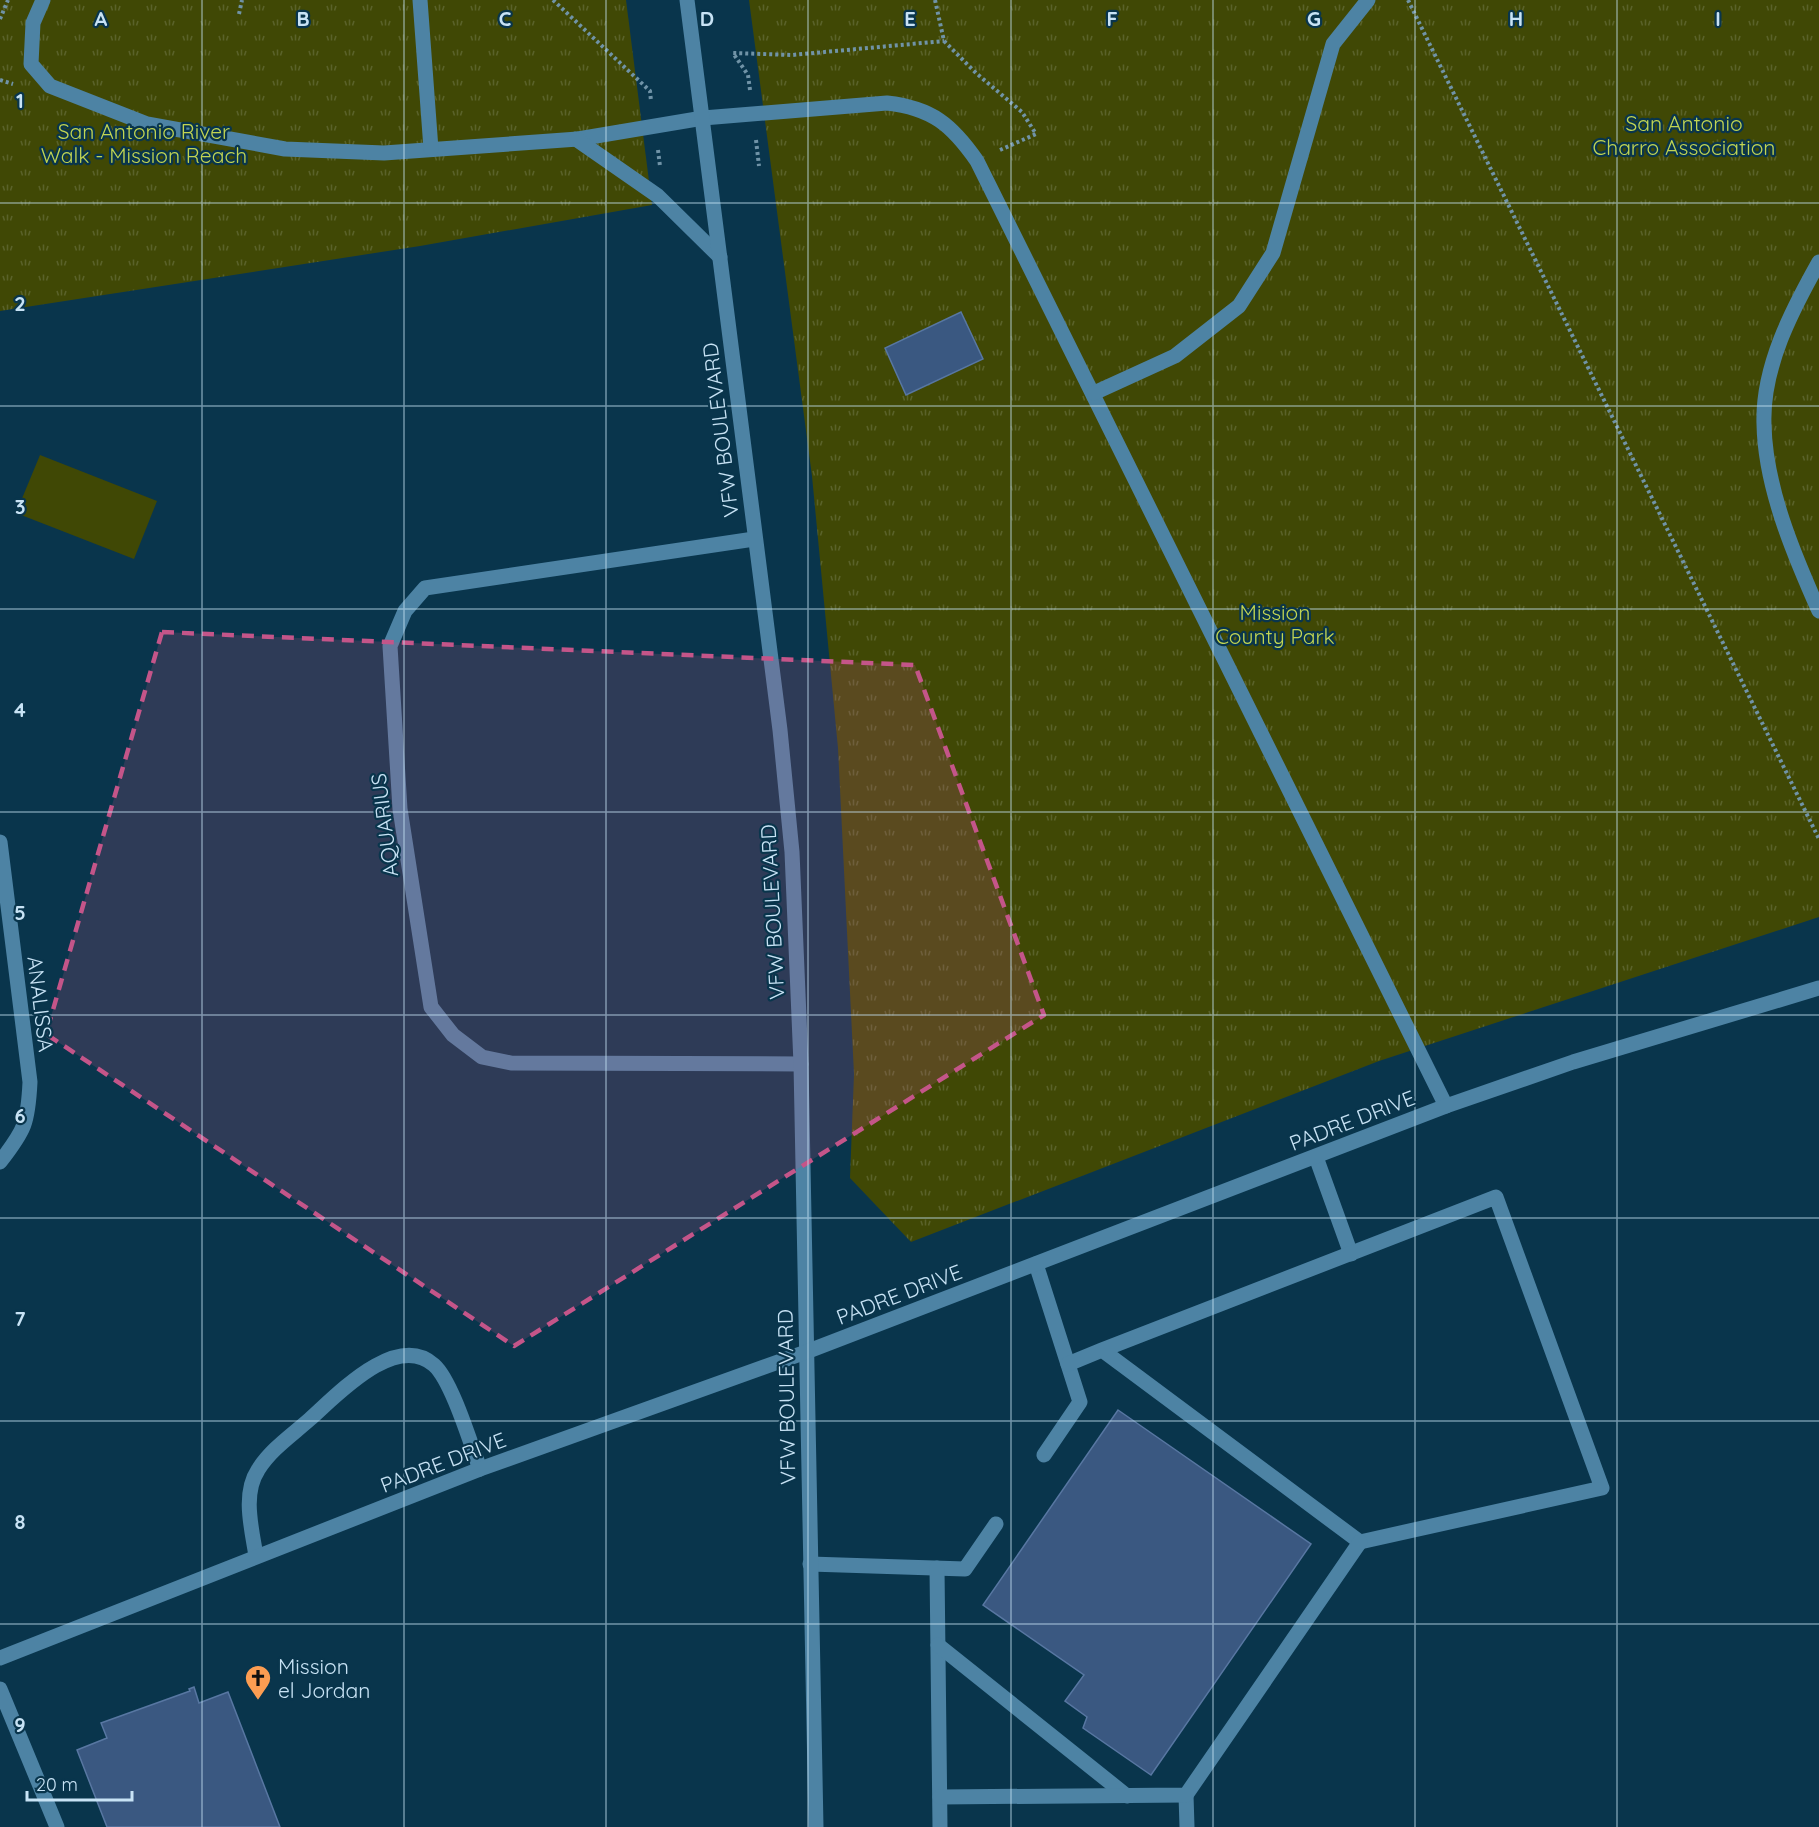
<svg xmlns="http://www.w3.org/2000/svg" width="1819" height="1827" viewBox="0 0 1819 1827" font-family="Quicksand,sans-serif">
  <style>
    .park { fill: url(#park-tufts) }
    .pitch { fill: #404805 }
    .building { fill: #3a5881; stroke: #5877a2; stroke-width: 1.5 }
    .lines { fill: none; stroke-linecap: round; stroke-linejoin: round }
    .path { stroke: #7093a7; stroke-width: 4; stroke-dasharray: 3 3; stroke-linecap: butt }
    .service { stroke: #4d83a4; stroke-width: 15 }
    .minor { stroke: #4d83a4; stroke-width: 15 }
    .marked { fill: #c45589; fill-opacity: 0.2; stroke: #c45589; stroke-width: 4.5; stroke-dasharray: 12 8; stroke-linejoin: round }
    .grid { fill: none; stroke: #c8e3f5; stroke-width: 1.5; stroke-opacity: 0.55 }
    .labels { text-anchor: middle; dominant-baseline: central; stroke-width: 4.5; stroke-linejoin: round; paint-order: stroke }
    .park-label { font-size: 21px; fill: #c2d552; stroke: #09354c }
    .street-label { font-size: 21px; fill: #c8e3f5; stroke: #09354c }
    .poi-label { font-size: 21px; fill: #c8e3f5; stroke: #09354c; text-anchor: start }
    .grid-label { font-size: 20px; text-anchor: middle; font-weight: bold; fill: #c8e3f5; stroke: #09354c; stroke-width: 4.5; stroke-linejoin: round; paint-order: stroke }
  </style>
  <defs>
    <pattern id="park-tufts" width="24" height="20" patternUnits="userSpaceOnUse" patternTransform="scale(1.5)"><rect width="24" height="20" fill="#404805"/><path d="M3 7l-1-3M5 7V3M7 7l1-3M15 17l-1-3M17 17v-4M19 17l1-3" fill="none" stroke="#5a622a"/></pattern>
  </defs>
  <rect width="100%" height="100%" fill="#09354c"/>
  <g class="park">
    <polygon points="0,0 626,0 652,205 420,246 0,311"/>
    <polygon points="749,0 1819,0 1819,917 1379,1061 911,1242 850,1178 854,1074 838,748 812,476"/>
  </g>
  <polygon class="pitch" points="40,455 157,501 134,559 16,513"/>
  <g class="building">
    <polygon points="961,312 983,359 906,395 885,348"/>
    <polygon points="1118,1410 1311,1544 1151,1775 1083,1728 1087,1717 1065,1701 1084,1675 983,1605"/>
    <polygon points="194,1687 199,1703 228,1692 280,1827 107,1827 77,1750 107,1738 101,1723 190,1691 189,1689"/>
  </g>
  <g class="lines">
    <g class="path">
      <polyline points="553,0 650,91 651,101"/>
      <polyline points="935,0 944,41 976,73 1022,112 1036,134 1000,150"/>
      <polyline points="1408,0 1819,839"/>
      <polyline points="239,14 242,0"/>
      <polyline points="0,19 8,0"/>
      <polyline points="0,80 13,84"/>
      <polyline points="750,90 748,75 733,53 792,55 944,41"/>
      <polyline points="756,140 759,166"/>
      <polyline points="658,150 660,166"/>
    </g>
    <g class="service">
      <path d="M43 0 33 23 31 64 50 86 147 124 285 149 384 153 578 139 703 118 887 103C932 108 952 125 977 161L1446 1106"/>
      <polyline points="420,0 431,149"/>
      <polyline points="576,139 658,196 720,257"/>
      <path d="M1819 262C1792 310 1762 367 1764 424 1765 487 1794 555 1819 611"/>
      <polyline points="1094,393 1175,356 1239,306 1273,253 1333,44 1368,0"/>
      <polyline points="754,539 425,588 405,611 390,646 400,809 431,1007 453,1035 482,1057 511,1063 801,1064"/>
      <path d="M0 842 30 1082C28 1123 25 1130 0 1162"/>
      <polyline points="1316,1157 1351,1254"/>
      <polyline points="1036,1264 1080,1402 1044,1455"/>
      <polyline points="1068,1364 1102,1350 1496,1197 1602,1488 1360,1542 1102,1350"/>
      <path d="M256 1556C252 1530 242 1494 258 1470 270 1450 292 1435 310 1419 336 1396 396 1331 434 1365 452 1381 471 1445 480 1469"/>
      <polyline points="810,1564 965,1569 996,1524"/>
      <polyline points="937,1568 940,1827"/>
      <polyline points="938,1645 1127,1796"/>
      <polyline points="0,1689 57,1827"/>
      <polyline points="1186,1795 1187,1827"/>
      <polyline points="940,1797 1186,1795 1360,1542"/>
    </g>
    <g class="minor">
      <polyline points="687,0 780,730 792,852 801,1064 816,1827"/>
      <polyline points="0,1658 480,1469 806,1352 1446,1106 1573,1062 1819,988"/>
    </g>
  </g>
  <path class="marked" d="M162 632 915 665 1044 1015 514 1346 46 1034Z"/>
  <path class="grid" d="M202 0V1827M404 0V1827M606 0V1827M808 0V1827M1011 0V1827M1213 0V1827M1415 0V1827M1617 0V1827M0 203H1819M0 406H1819M0 609H1819M0 812H1819M0 1015H1819M0 1218H1819M0 1421H1819M0 1624H1819"/>
  <defs>
    <g id="church-pin" transform="scale(1.35)"><path d="M0 17L-7.5 6A9.5 9.5 0 1 1 7.5 6Z" fill="#fc9d52" stroke="#09354c"/><path d="M-1.2-6h2.4v3.5h3.3v2.4h-3.3V6h-2.4V-.1h-3.3v-2.4h3.3Z" fill="#111"/></g>
  </defs>
  <g fill-rule="evenodd">
    <use href="#church-pin" x="258" y="1678"/>
  </g>
  <g class="labels">
    <g class="park-label">
      <text x="1684" y="123">San Antonio<tspan x="1684" dy="24">Charro Association</tspan></text>
      <text x="144" y="131">San Antonio River<tspan x="144" dy="24">Walk - Mission Reach</tspan></text>
      <text x="1275" y="612">Mission<tspan x="1275" dy="24">County Park</tspan></text>
    </g>
    <g class="street-label">
      <text transform="translate(720 430) rotate(-97)">VFW BOULEVARD</text>
      <text transform="translate(384 825) rotate(-97)">AQUARIUS</text>
      <text transform="translate(772 912) rotate(-93)">VFW BOULEVARD</text>
      <text transform="translate(41 1004) rotate(83)">ANALISSA</text>
      <text transform="translate(1352 1120) rotate(-21)">PADRE DRIVE</text>
      <text transform="translate(899 1294) rotate(-21)">PADRE DRIVE</text>
      <text transform="translate(786 1397) rotate(-91)">VFW BOULEVARD</text>
      <text transform="translate(443 1462) rotate(-21)">PADRE DRIVE</text>
    </g>
    <g class="poi-label">
      <text x="278" y="1666">Mission<tspan x="278" dy="24">el Jordan</tspan></text>
    </g>
  </g>
  <g class="grid-label">
    <text x="101" y="26">A</text>
    <text x="303" y="26">B</text>
    <text x="505" y="26">C</text>
    <text x="707" y="26">D</text>
    <text x="910" y="26">E</text>
    <text x="1112" y="26">F</text>
    <text x="1314" y="26">G</text>
    <text x="1516" y="26">H</text>
    <text x="1718" y="26">I</text>
    <text x="20" y="108">1</text>
    <text x="20" y="311">2</text>
    <text x="20" y="514">3</text>
    <text x="20" y="717">4</text>
    <text x="20" y="920">5</text>
    <text x="20" y="1123">6</text>
    <text x="20" y="1326">7</text>
    <text x="20" y="1529">8</text>
    <text x="20" y="1732">9</text>
  </g>
  <path d="M27 1791v9h105v-9" fill="none" stroke="#c8e3f5" stroke-width="3"/>
  <text x="36" y="1791" font-size="18" fill="#c8e3f5" stroke="#09354c" stroke-width="4.5" paint-order="stroke">20 m</text>
</svg>
